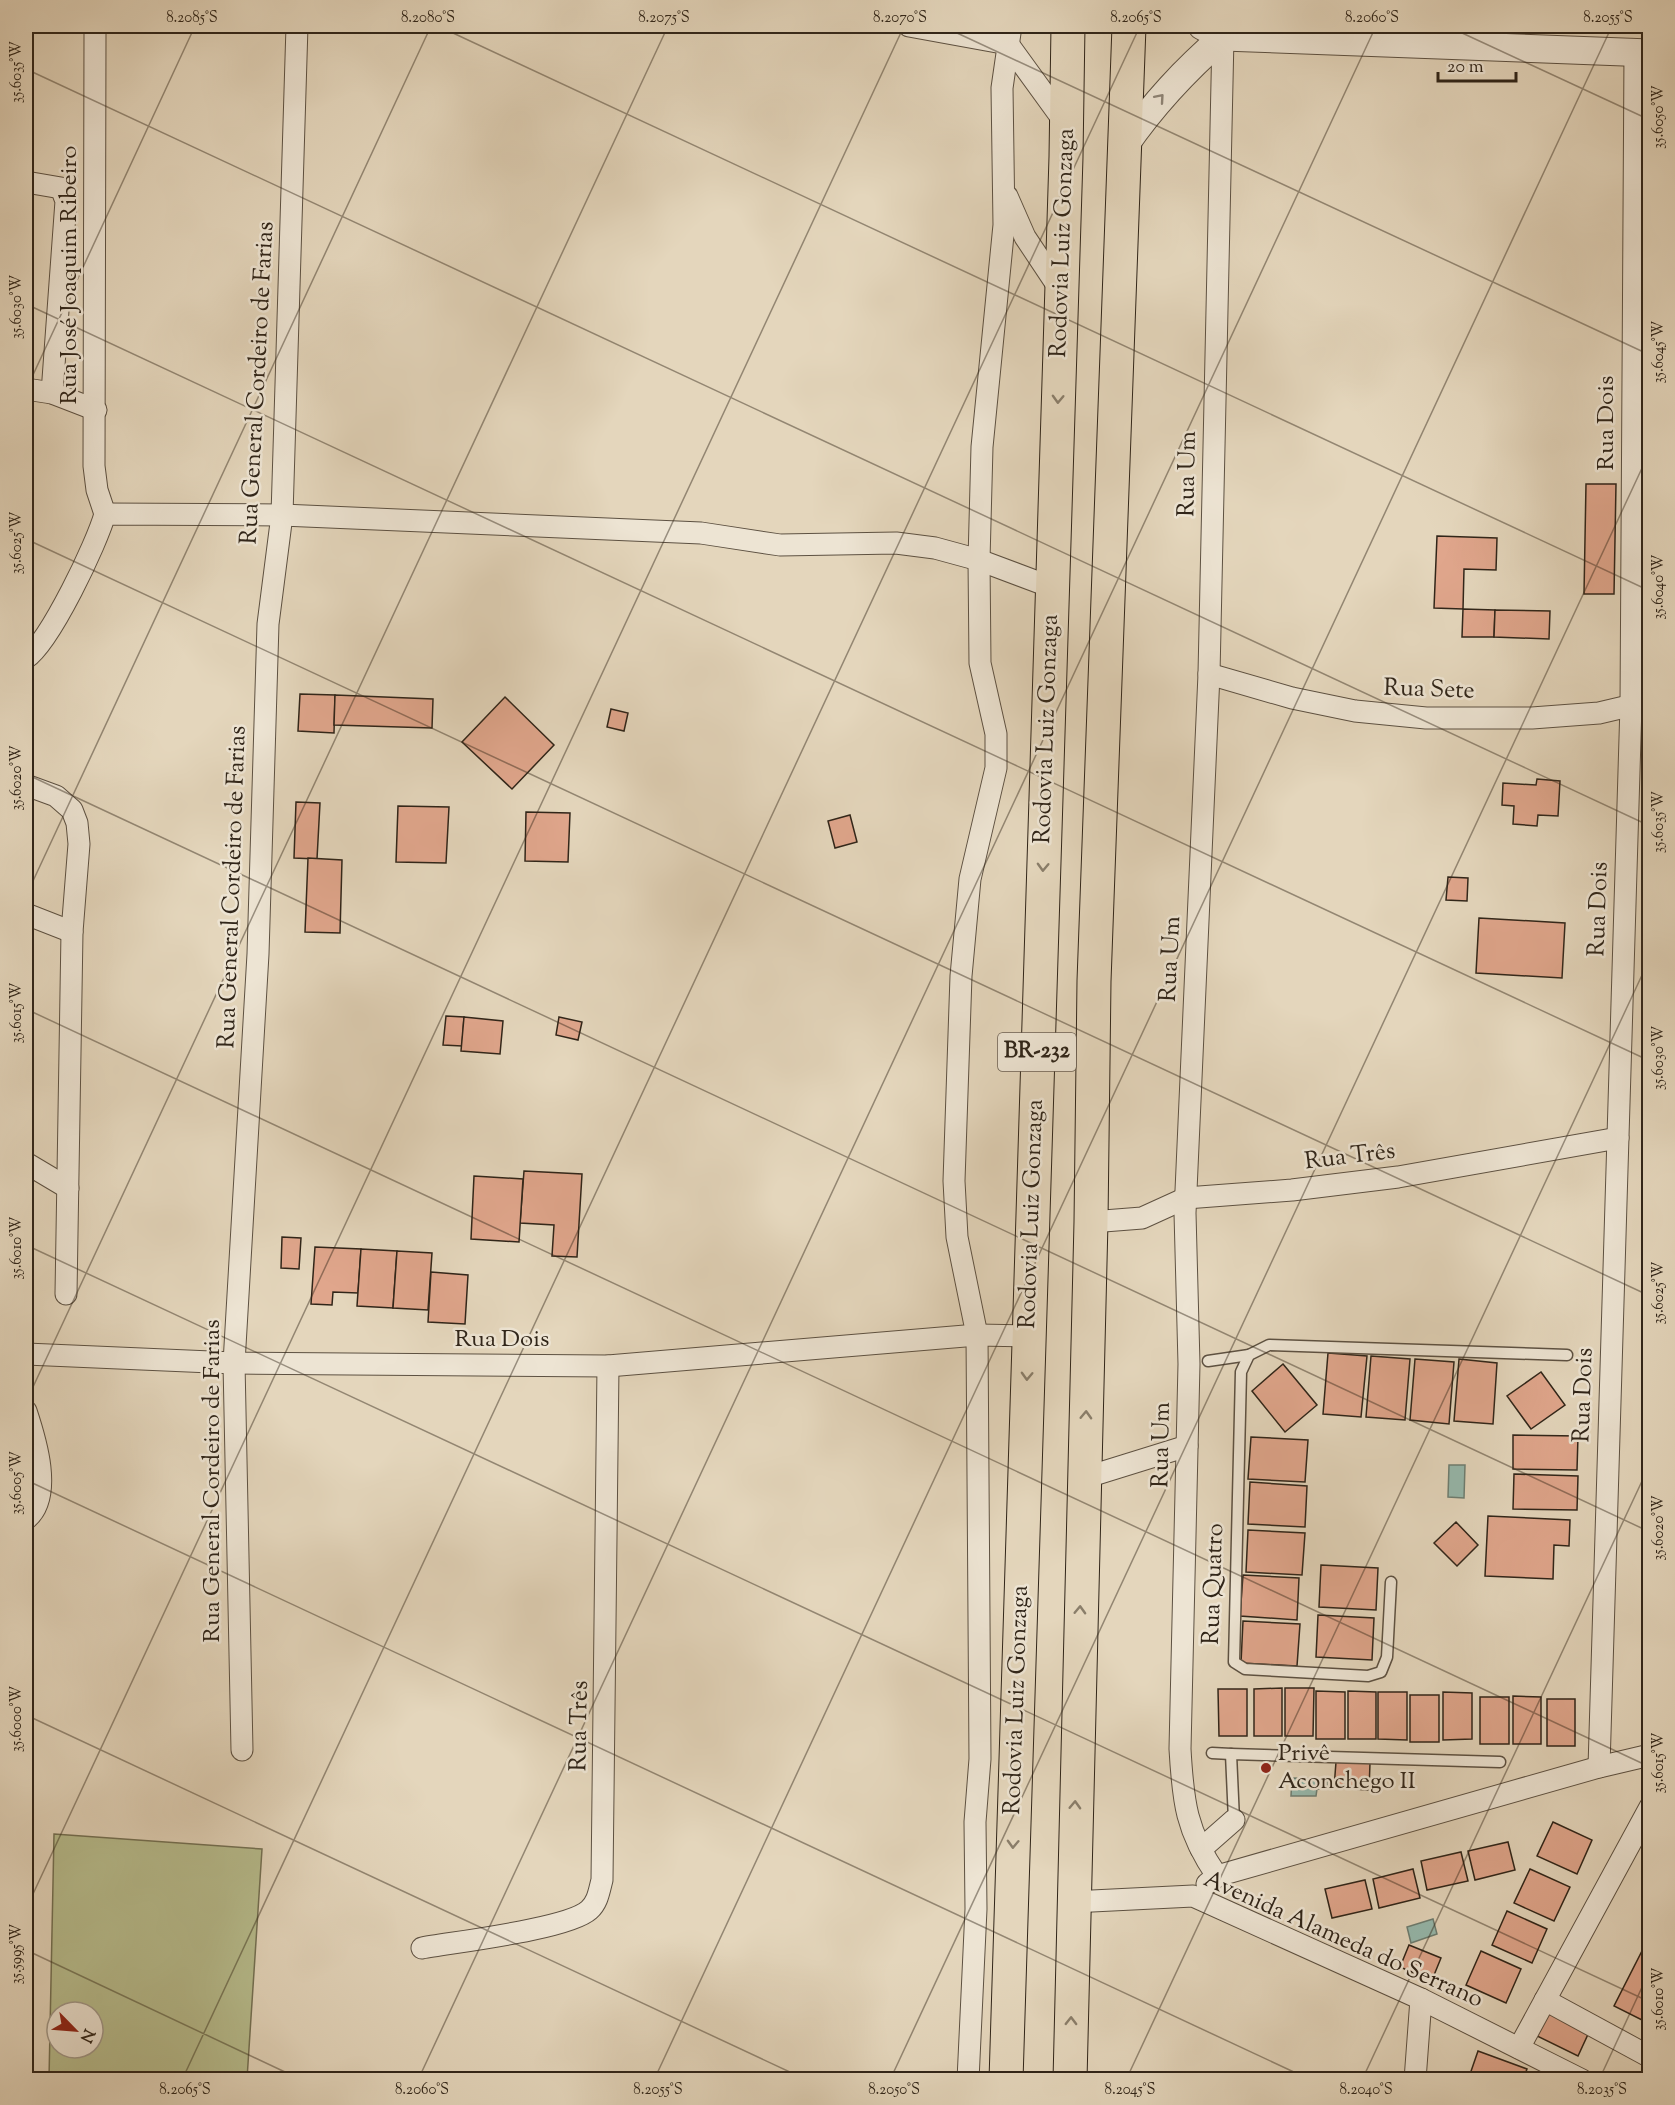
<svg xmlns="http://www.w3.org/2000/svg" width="1675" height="2105" viewBox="0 0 1675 2105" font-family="'Sorts Mill Goudy',serif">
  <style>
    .green { fill: #b7bd8e; stroke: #747154; stroke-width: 1.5; fill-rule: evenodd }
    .water { fill: #96b9ad; stroke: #6d7e72; stroke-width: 1.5 }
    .building { fill: #e0a68c; stroke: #302519; stroke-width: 1.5 }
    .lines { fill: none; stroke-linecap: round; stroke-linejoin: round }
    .service-casing { stroke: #5d5142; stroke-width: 13 }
    .minor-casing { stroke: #5d5142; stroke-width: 23 }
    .tertiary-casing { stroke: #5d5142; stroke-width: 29 }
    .trunk-casing { stroke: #302519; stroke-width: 35 }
    .service { stroke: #ede4d3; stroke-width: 10 }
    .minor { stroke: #ede4d3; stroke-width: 21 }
    .tertiary { stroke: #ede4d3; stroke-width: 27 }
    .trunk { stroke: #e4d6bc; stroke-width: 33 }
    .oneway { stroke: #8e8476 }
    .oneway2 { stroke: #8a7e6a }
    .ticks { fill: none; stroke: #302519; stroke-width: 1.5; stroke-opacity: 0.45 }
    .poi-dot { fill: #8f2418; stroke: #ede4d3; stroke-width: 2 }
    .labels { text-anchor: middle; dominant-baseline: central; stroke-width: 5; stroke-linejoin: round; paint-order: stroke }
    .shield { fill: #ede4d3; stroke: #695e51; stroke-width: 1.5 }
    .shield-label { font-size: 22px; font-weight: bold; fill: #302519 }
    .street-label { font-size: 24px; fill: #302519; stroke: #ede4d3 }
    .poi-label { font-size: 24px; fill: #302519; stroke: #ede4d3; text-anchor: start }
    .neatline { fill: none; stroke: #302519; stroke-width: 2 }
    .ticks-label { font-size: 15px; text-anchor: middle; fill: #302519 }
  </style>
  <rect width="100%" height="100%" fill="#e4d6bc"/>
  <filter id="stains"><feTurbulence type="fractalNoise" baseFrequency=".00333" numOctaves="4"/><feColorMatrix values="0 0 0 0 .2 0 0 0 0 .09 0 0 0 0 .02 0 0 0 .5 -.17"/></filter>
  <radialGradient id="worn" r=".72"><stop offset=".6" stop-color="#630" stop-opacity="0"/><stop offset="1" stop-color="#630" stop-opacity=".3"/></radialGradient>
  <path class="green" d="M54 1834 262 1849 247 2079H49ZM57 2012H93V2048H57Z"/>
  <g class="water">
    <polygon points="1449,1465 1465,1465 1464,1498 1448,1497"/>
    <polygon points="1292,1778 1327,1779 1327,1789 1317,1789 1316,1796 1291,1796"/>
    <polygon points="1433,1919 1437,1934 1411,1943 1407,1927"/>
  </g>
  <g class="building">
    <polygon points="1586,484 1616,484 1614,594 1584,594"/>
    <polygon points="1437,536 1497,538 1496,570 1464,569 1463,609 1434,608"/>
    <polygon points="1463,609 1495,610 1494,637 1462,637"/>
    <polygon points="1495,610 1550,611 1549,639 1494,637"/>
    <polygon points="300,694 335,695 334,733 298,731"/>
    <polygon points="335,695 433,699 432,728 334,725"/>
    <polygon points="505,697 554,745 512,789 462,742"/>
    <polygon points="611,709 628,713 624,731 607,727"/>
    <polygon points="1537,779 1560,781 1558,816 1538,815 1537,826 1513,824 1514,806 1502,805 1503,783 1536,785"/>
    <polygon points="296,802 320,803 317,859 294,858"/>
    <polygon points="398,806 449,807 446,863 396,862"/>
    <polygon points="526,812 570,813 568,862 525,861"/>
    <polygon points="850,815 857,842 835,848 828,821"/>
    <polygon points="308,858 342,860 340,933 305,932"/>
    <polygon points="1448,877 1468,878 1467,901 1446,900"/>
    <polygon points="1479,918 1565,923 1562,978 1476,973"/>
    <polygon points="446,1016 464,1017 462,1046 443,1045"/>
    <polygon points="464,1017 503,1021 500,1054 461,1051"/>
    <polygon points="559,1017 582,1022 578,1040 556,1035"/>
    <polygon points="524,1171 582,1174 577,1257 552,1256 554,1225 520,1223"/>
    <polygon points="474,1176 523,1179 519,1242 471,1239"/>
    <polygon points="1646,1183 1650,1183 1650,1230 1644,1230"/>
    <polygon points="282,1237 301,1238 299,1269 281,1268"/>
    <polygon points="315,1247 361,1249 358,1293 333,1292 332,1305 311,1304"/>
    <polygon points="361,1249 397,1251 393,1308 357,1306"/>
    <polygon points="397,1251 432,1253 428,1310 393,1308"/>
    <polygon points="431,1272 468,1275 465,1324 428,1322"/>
    <polygon points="1328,1353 1367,1356 1361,1417 1323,1414"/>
    <polygon points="1371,1356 1410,1359 1405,1420 1366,1417"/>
    <polygon points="1415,1359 1454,1362 1449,1424 1410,1420"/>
    <polygon points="1459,1359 1497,1363 1493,1424 1454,1421"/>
    <polygon points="1283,1364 1317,1405 1285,1432 1252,1391"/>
    <polygon points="1541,1372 1565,1405 1531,1429 1507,1396"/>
    <polygon points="1513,1435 1578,1436 1577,1470 1513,1469"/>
    <polygon points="1251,1437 1308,1440 1305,1482 1248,1479"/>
    <polygon points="1514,1474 1578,1476 1577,1510 1513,1509"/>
    <polygon points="1250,1482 1307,1486 1305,1527 1248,1524"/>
    <polygon points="1488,1516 1570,1520 1569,1546 1554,1545 1553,1579 1485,1576"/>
    <polygon points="1456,1522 1478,1545 1457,1566 1434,1543"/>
    <polygon points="1248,1530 1305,1533 1302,1575 1246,1572"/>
    <polygon points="1321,1565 1378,1568 1376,1610 1319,1607"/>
    <polygon points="1243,1575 1299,1578 1297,1620 1240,1616"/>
    <polygon points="1318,1615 1374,1618 1372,1660 1316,1657"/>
    <polygon points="1243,1621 1300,1624 1297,1666 1241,1663"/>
    <polygon points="1282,1688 1282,1736 1254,1736 1254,1689"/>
    <polygon points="1285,1688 1314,1688 1313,1736 1285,1736"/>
    <polygon points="1218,1689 1247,1689 1247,1736 1219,1736"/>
    <polygon points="1316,1691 1345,1692 1345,1739 1316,1739"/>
    <polygon points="1348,1691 1376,1692 1376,1739 1348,1739"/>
    <polygon points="1378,1692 1407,1692 1407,1740 1378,1739"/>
    <polygon points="1443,1692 1472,1693 1472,1739 1443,1740"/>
    <rect x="1410" y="1695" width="29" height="47"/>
    <polygon points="1513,1696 1541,1697 1541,1744 1513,1744"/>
    <rect x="1480" y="1697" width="29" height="47"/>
    <rect x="1547" y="1699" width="28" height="47"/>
    <polygon points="1336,1762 1370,1763 1369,1790 1334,1788"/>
    <polygon points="1553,1822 1592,1840 1577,1874 1537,1856"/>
    <polygon points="1508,1842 1515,1870 1475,1880 1468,1851"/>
    <polygon points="1461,1852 1468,1881 1427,1890 1421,1861"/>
    <polygon points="1413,1869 1420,1898 1379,1908 1373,1879"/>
    <polygon points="1530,1869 1570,1887 1554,1921 1514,1903"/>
    <polygon points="1365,1880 1372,1909 1332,1918 1325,1889"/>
    <polygon points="1507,1911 1547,1929 1532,1963 1492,1945"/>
    <polygon points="1409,1945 1441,1958 1432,1980 1400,1967"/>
    <polygon points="1643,1949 1650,1952 1650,2024 1614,2006"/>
    <polygon points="1481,1951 1521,1969 1506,2003 1466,1985"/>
    <polygon points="1546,2010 1590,2030 1578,2056 1535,2035"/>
    <polygon points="1478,2051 1527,2069 1523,2080 1468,2080"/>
  </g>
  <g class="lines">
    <g class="service-casing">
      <g id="service">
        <polyline points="1208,1361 1249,1355"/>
        <polyline points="1391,1582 1387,1657 1381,1672 1368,1676 1245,1669 1234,1662 1241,1372 1249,1355 1269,1345 1567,1355"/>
        <polyline points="1212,1753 1231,1754"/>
        <polyline points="1234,1820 1231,1754 1500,1762"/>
      </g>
    </g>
    <g class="minor-casing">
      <g id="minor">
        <polyline points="909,26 1008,44 1066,124"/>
        <polyline points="95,34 94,466 97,490 105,514"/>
        <polyline points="26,182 61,188 66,201 52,393"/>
        <polyline points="1007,196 1025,237 1061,291"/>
        <polyline points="26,389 52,393 96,410"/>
        <path d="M26 658C50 642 97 543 105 514L282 515 701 533 780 545 896 543 935 548 979 560 1051 587"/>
        <polyline points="1209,674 1292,698 1355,711 1426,718 1532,718 1599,713 1650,701"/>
        <polyline points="26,785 56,796 72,810 77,823 79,844 72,932 66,1294"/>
        <polyline points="26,914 72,932"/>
        <polyline points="26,1163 68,1188"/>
        <polyline points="1091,1222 1142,1218 1186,1198 1292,1190 1398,1177 1618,1138"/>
        <polyline points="26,1354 234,1363 608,1366 977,1335 1029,1336"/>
        <path d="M26 1411C35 1438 54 1497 26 1519"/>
        <polyline points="1084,1478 1187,1446"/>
        <polyline points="242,1750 234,1363 258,954 268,624 282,515 297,26"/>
        <polyline points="1599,1767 1631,705 1635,52"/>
        <polyline points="1201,1849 1234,1820"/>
        <path d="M1217 1876C1186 1831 1183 1802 1180 1749L1189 1364 1185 1213 1209 674 1223 37"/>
        <polyline points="1207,1884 1217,1876 1599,1767 1650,1755"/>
        <polyline points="1072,1902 1193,1896 1421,1999 1582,2080"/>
        <path d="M422 1948C455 1942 568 1929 589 1910 598 1902 599 1891 602 1880L608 1366"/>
        <polyline points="1545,2000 1650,2057"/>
        <polyline points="1519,2048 1650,1807"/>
        <polyline points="968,2080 976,1909 975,1822 980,1759 977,1335 957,1237 954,1181 961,976 970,879 996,768 996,734 980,663 979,560 982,447 1004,225 1002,88 1011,26"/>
        <polyline points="1415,2080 1421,1999"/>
      </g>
    </g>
    <g class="tertiary-casing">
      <g id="tertiary">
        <polyline points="1202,26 1223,37 1650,53"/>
        <path d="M1125 145C1154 103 1184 71 1223 37"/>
      </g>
    </g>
    <g class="trunk-casing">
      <g id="trunk">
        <polyline points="1006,2080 1066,157 1068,26"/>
        <polyline points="1070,2080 1091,1222 1094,981 1129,26"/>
      </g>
    </g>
    <use href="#service" class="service"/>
    <use href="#minor" class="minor"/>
    <use href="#tertiary" class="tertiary"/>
    <use href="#trunk" class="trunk"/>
  </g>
  <defs><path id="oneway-chevron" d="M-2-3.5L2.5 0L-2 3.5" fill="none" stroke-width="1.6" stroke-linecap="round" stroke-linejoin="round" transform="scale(1.5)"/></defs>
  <use class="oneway" href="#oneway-chevron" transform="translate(1160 98) rotate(-49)"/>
  <g class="oneway2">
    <use href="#oneway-chevron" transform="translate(1058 399) rotate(92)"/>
    <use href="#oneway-chevron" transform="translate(1043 867) rotate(92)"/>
    <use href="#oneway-chevron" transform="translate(1027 1376) rotate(92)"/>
    <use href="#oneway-chevron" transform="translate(1086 1415) rotate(-88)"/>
    <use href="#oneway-chevron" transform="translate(1080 1610) rotate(-88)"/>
    <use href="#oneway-chevron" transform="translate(1075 1805) rotate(-88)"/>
    <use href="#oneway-chevron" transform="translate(1013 1844) rotate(92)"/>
    <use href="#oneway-chevron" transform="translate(1071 2021) rotate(-89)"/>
  </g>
  <path class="ticks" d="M438 26 1650 591M942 26 1650 355M1447 26 1650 120M26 69 1650 826M26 304 1650 1061M26 390 195 26M26 539 1650 1296M26 774 1650 1532M26 896 431 26M26 1009 1650 1767M26 1245 1650 2002M26 1402 668 26M26 1480 1311 2080M26 1715 807 2080M26 1909 904 26M26 1950 302 2080M182 2080 1140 26M418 2080 1376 26M654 2080 1612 26M890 2080 1650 451M1126 2080 1650 958M1362 2080 1650 1464M1599 2080 1650 1970"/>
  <circle class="poi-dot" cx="1266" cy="1768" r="6"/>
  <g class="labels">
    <rect class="shield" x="998" y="1033" width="78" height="38" rx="4.5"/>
    <g class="shield-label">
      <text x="1037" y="1052">BR-232</text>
    </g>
    <g class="street-label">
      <text transform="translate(1063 243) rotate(-88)">Rodovia Luiz Gonzaga</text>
      <text transform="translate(70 275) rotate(-90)">Rua José Joaquim Ribeiro</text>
      <text transform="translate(258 383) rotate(-87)">Rua General Cordeiro de Farias</text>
      <text transform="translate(1607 423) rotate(-90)">Rua Dois</text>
      <text transform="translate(1188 474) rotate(-89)">Rua Um</text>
      <text transform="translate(1429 690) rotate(2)">Rua Sete</text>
      <text transform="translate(1047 729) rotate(-88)">Rodovia Luiz Gonzaga</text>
      <text transform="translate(233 887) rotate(-88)">Rua General Cordeiro de Farias</text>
      <text transform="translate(1599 909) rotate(-88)">Rua Dois</text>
      <text transform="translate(1171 959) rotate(-87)">Rua Um</text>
      <text transform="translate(1350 1157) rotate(-7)">Rua Três</text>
      <text transform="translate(1032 1214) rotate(-88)">Rodovia Luiz Gonzaga</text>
      <text x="502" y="1340">Rua Dois</text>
      <text transform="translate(1584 1395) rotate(-88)">Rua Dois</text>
      <text transform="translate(1162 1445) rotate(-89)">Rua Um</text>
      <text transform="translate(213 1481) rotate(-90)">Rua General Cordeiro de Farias</text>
      <text transform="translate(1214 1584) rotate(-88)">Rua Quatro</text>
      <text transform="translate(1017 1700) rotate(-88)">Rodovia Luiz Gonzaga</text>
      <text transform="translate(580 1726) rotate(-89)">Rua Três</text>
      <text transform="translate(1343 1940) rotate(24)">Avenida Alameda do Serrano</text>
    </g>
    <g class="poi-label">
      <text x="1278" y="1754">Privê<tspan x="1278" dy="28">Aconchego II</tspan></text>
    </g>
  </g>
  <rect width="1675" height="2105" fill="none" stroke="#e4d6bc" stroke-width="66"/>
  <g transform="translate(75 2030) rotate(115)"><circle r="28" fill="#ede4d3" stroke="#a19889" stroke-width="1.5"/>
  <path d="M0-4.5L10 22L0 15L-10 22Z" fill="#8f2418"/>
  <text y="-9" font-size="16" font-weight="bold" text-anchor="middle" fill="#302519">N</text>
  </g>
  <path d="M1438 72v9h78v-9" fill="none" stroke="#302519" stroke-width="3"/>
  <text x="1447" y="72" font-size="18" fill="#302519" stroke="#ede4d3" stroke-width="4.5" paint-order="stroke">20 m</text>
  <rect x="33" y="33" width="1609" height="2039" class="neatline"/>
  <g class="ticks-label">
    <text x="192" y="22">8.2085°S</text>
    <text x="428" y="22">8.2080°S</text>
    <text x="664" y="22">8.2075°S</text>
    <text x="900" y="22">8.2070°S</text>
    <text x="1136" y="22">8.2065°S</text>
    <text x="1372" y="22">8.2060°S</text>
    <text x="1608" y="22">8.2055°S</text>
    <text transform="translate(16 72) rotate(-90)" y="5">35.6035°W</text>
    <text transform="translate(1658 117) rotate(-90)" y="5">35.6050°W</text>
    <text transform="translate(16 307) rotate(-90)" y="5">35.6030°W</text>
    <text transform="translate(1658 352) rotate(-90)" y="5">35.6045°W</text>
    <text transform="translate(16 543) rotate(-90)" y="5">35.6025°W</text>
    <text transform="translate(1658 587) rotate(-90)" y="5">35.6040°W</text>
    <text transform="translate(16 778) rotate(-90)" y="5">35.6020°W</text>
    <text transform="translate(1658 822) rotate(-90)" y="5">35.6035°W</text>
    <text transform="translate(16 1013) rotate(-90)" y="5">35.6015°W</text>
    <text transform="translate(1658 1058) rotate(-90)" y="5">35.6030°W</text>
    <text transform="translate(16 1248) rotate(-90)" y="5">35.6010°W</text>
    <text transform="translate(1658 1293) rotate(-90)" y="5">35.6025°W</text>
    <text transform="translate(16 1483) rotate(-90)" y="5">35.6005°W</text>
    <text transform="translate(1658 1528) rotate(-90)" y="5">35.6020°W</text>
    <text transform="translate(16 1719) rotate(-90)" y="5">35.6000°W</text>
    <text transform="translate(1658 1763) rotate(-90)" y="5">35.6015°W</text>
    <text transform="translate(16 1954) rotate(-90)" y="5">35.5995°W</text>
    <text transform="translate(1658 1999) rotate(-90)" y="5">35.6010°W</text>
    <text x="185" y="2094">8.2065°S</text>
    <text x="422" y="2094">8.2060°S</text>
    <text x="658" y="2094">8.2055°S</text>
    <text x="894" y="2094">8.2050°S</text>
    <text x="1130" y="2094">8.2045°S</text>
    <text x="1366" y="2094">8.2040°S</text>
    <text x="1602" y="2094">8.2035°S</text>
  </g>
  <rect width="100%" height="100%" filter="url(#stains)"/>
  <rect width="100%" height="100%" fill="url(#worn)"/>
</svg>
